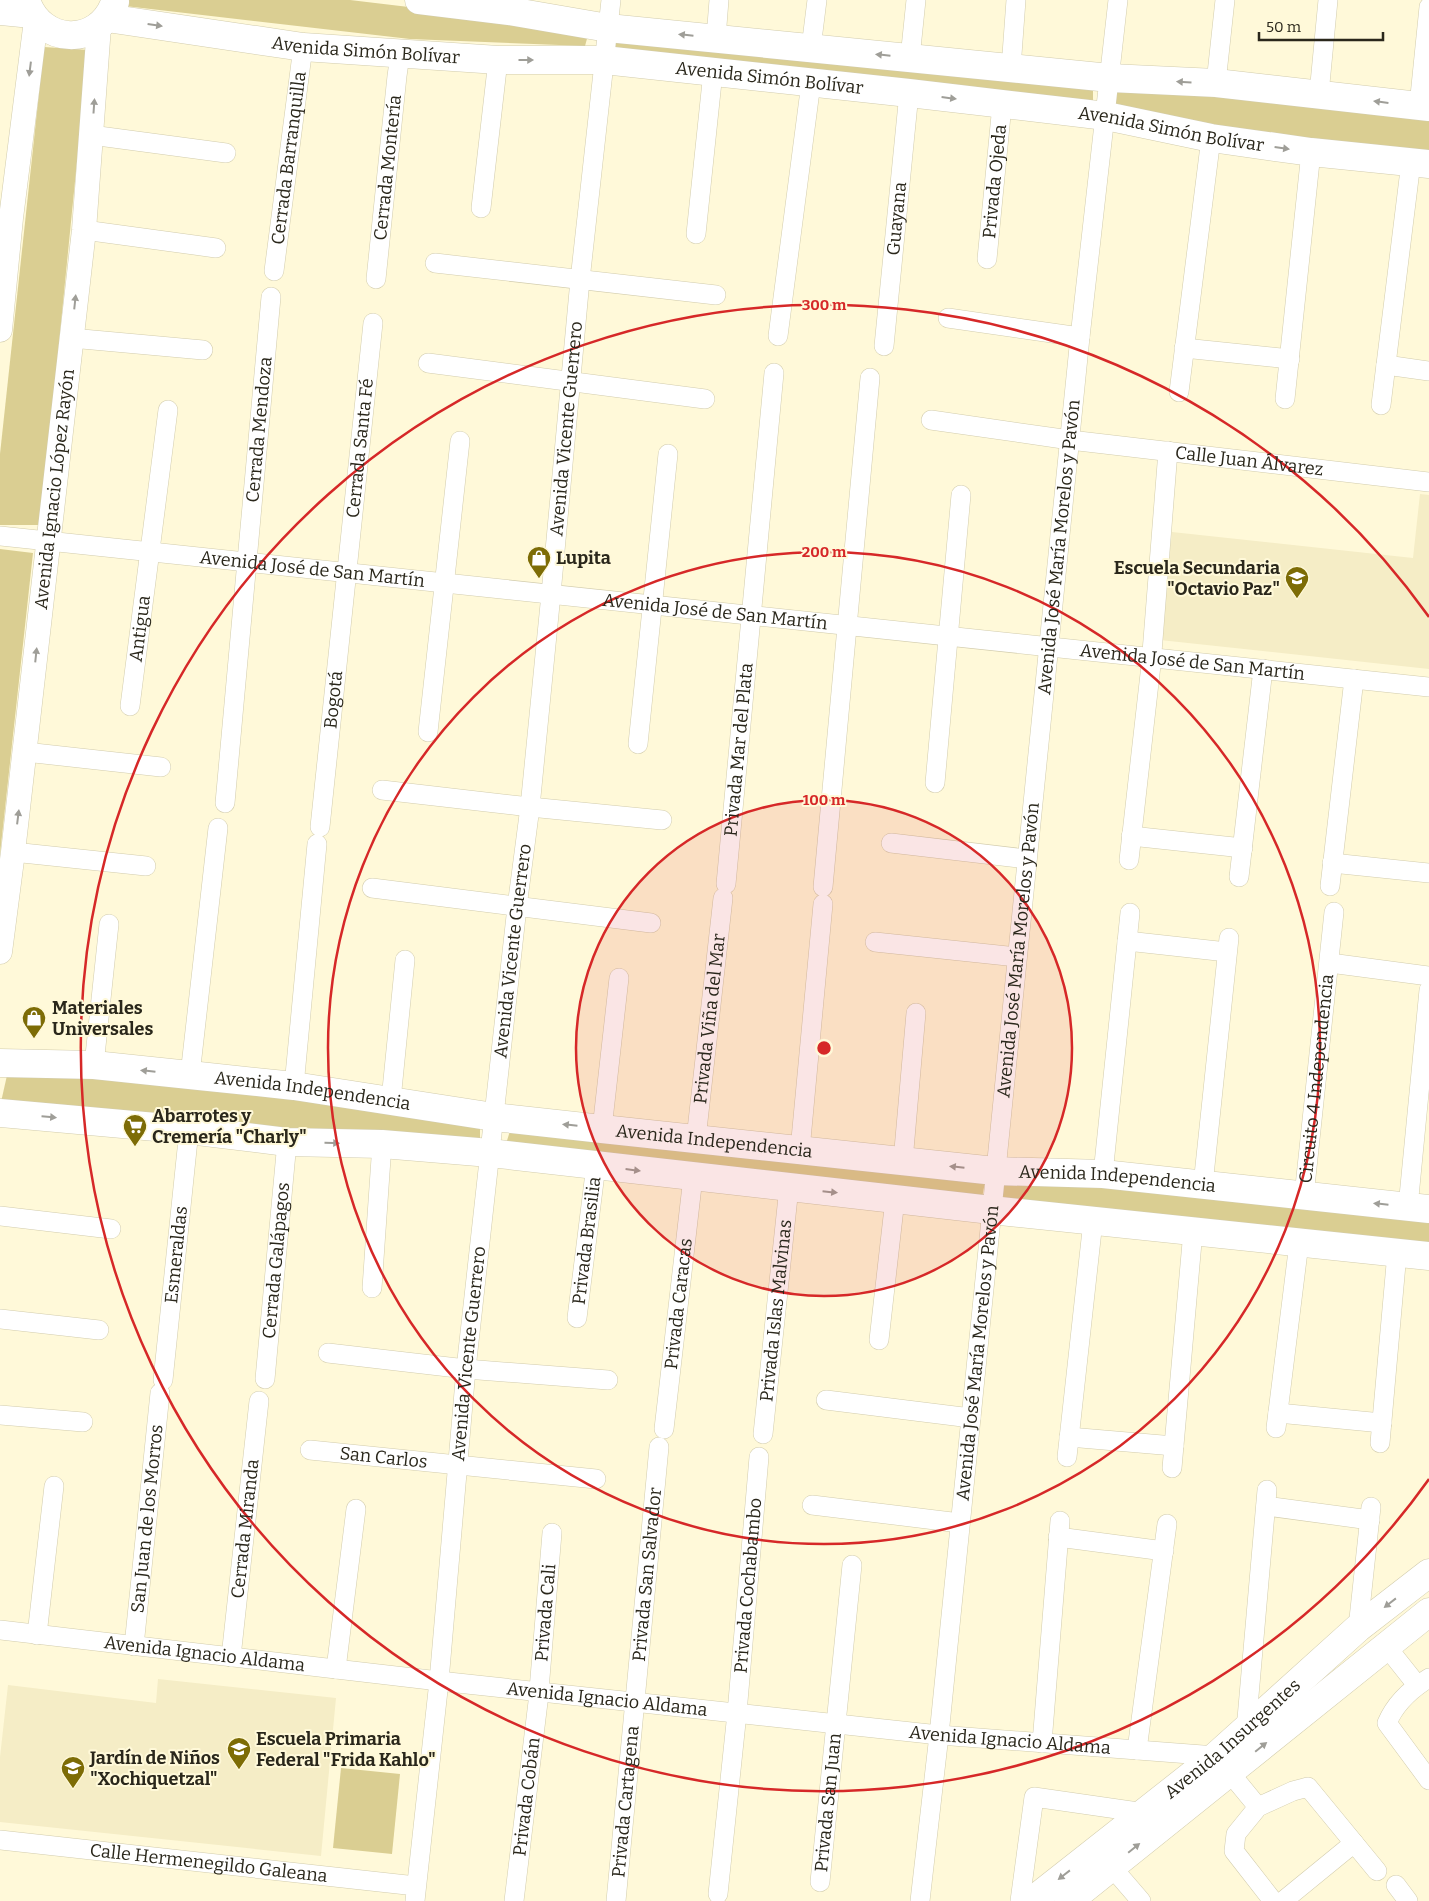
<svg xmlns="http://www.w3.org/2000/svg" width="1429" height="1901" viewBox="0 0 1429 1901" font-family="Bitter,serif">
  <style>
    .built { fill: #f5edc6 }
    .green { fill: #dace92 }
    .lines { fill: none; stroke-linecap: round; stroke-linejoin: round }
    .minor-casing { stroke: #d2ccad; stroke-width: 20 }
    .tertiary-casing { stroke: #d2ccad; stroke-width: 25 }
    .secondary-casing { stroke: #d2ccad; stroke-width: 29 }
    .minor { stroke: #fff; stroke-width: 19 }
    .tertiary { stroke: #fff; stroke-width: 24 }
    .secondary { stroke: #fff; stroke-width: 28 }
    .oneway { fill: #9f9e98 }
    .ring { fill: none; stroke: #d62828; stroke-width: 2.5 }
    .labels { text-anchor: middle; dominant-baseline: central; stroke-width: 4; stroke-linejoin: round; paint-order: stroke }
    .street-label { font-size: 18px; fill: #2a271b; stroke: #fff9d9 }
    .poi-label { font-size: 18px; font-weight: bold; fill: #2a271b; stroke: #fff9d9; text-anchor: start }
    .centre { fill: #d62828; stroke: #fff9d9; stroke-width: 2.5 }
    .ring-label { font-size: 15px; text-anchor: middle; font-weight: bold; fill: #d62828; stroke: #fff9d9; stroke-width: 4; stroke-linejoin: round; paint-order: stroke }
  </style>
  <rect width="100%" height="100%" fill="#fff9d9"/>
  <g class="built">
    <polygon points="1420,494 1429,495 1429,669 1160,640 1172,532 1413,558"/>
    <polygon points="158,1679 336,1698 321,1856 0,1822 0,1757 8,1685 156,1703"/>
  </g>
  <g class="green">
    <polygon points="125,0 350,0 501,18 588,35 585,46 410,39 125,6"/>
    <polygon points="612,36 1093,83 1093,107 614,48"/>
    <polygon points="44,47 88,50 41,525 0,525 0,454"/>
    <polygon points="1118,87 1429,113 1429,153 1235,131 1115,107"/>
    <polygon points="0,549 33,553 0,854"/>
    <polygon points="8,1071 289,1094 390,1108 480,1129 480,1138 307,1134 1,1102"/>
    <polygon points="510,1131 986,1177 982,1198 505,1147"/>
    <polygon points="1003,1180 1101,1183 1429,1218 1429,1244 1000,1200"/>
    <polygon points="341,1768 400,1774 392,1854 333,1848"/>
  </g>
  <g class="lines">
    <g class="minor-casing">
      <g id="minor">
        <polyline points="716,38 719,0"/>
        <polyline points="811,48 817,0"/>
        <polyline points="910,58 916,0"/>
        <polyline points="1011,68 1016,0"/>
        <polyline points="1216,83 1225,0"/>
        <polyline points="1319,94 1328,0"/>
        <polyline points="1419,106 1429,7"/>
        <polyline points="91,135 226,153"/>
        <polyline points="481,208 498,60"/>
        <polyline points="84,230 216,248"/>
        <polyline points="696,234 713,72"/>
        <path id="s1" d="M987 259 1002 105"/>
        <polyline points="435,263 716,295"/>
        <path id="s2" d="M274 271 303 47"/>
        <path id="s3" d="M376 279 397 76 400 55"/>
        <polyline points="948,318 1080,337"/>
        <polyline points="778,336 811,83"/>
        <polyline points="71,338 203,350"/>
        <path id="s4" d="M884 346 909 93"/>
        <polyline points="1184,348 1290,359"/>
        <polyline points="428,363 705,399"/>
        <polyline points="1386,365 1429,371"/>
        <polyline points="1179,392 1211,138"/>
        <polyline points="1285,399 1311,152"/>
        <polyline points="1381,405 1411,162"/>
        <path id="s5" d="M931 420 1070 440 1429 482"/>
        <path id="s6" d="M0 536 1429 687"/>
        <path id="s7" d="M130 706 168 410"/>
        <polyline points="428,732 460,441"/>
        <polyline points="638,744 668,454"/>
        <polyline points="25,752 161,767"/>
        <polyline points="935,783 961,495"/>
        <polyline points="382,790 530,807 662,820"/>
        <path id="s8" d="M225 803 271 297"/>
        <path id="s9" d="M320 827 373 323"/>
        <polyline points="1131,836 1243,848"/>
        <polyline points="891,843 1027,859"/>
        <polyline points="13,852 146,866"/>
        <polyline points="1129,860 1151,665 1168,451"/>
        <polyline points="1332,863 1429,873"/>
        <polyline points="1239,877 1263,669"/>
        <path id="s10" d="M726 884 774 373"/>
        <polyline points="1330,886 1354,679"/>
        <polyline points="823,887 870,378"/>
        <polyline points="372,888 651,923"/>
        <polyline points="1127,941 1227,952"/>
        <polyline points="875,942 1017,957"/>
        <polyline points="1330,963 1429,976"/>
        <polyline points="94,1065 109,924"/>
        <polyline points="190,1075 218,828"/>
        <polyline points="294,1086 317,844"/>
        <polyline points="391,1100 405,960"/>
        <polyline points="602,1129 619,978"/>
        <path id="s11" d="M696 1139 723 898"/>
        <polyline points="800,1150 823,904"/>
        <polyline points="903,1161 916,1013"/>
        <polyline points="1103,1174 1130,913"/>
        <polyline points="1203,1185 1229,938"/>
        <path id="s12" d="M1304 1196 1334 912"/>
        <polyline points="1408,1207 1429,990"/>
        <polyline points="0,1216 111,1229"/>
        <polyline points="372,1288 382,1144"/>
        <path id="s13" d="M577 1318 596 1165"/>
        <polyline points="0,1319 99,1330"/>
        <polyline points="879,1340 895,1199"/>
        <polyline points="328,1353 466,1369 608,1380"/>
        <path id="s14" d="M265 1379 287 1142"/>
        <path id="s15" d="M163 1380 189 1130"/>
        <polyline points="826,1400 971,1418"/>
        <polyline points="1278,1413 1382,1423"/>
        <polyline points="0,1415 83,1422"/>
        <polyline points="1276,1428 1299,1243"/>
        <path id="s16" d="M664 1429 693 1177"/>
        <path id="s17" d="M763 1434 789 1187"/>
        <polyline points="1069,1437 1174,1446"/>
        <polyline points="1380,1443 1397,1253"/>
        <path id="s18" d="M310 1450 596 1479"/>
        <polyline points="1067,1457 1093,1221"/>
        <polyline points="1172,1468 1193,1231"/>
        <polyline points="812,1505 960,1523"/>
        <polyline points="1266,1506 1370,1520"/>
        <polyline points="1058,1537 1164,1551"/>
        <polyline points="1358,1628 1371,1507"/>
        <path id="s19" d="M0 1630 439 1681 939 1735 1216 1756 1258 1807"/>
        <polyline points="37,1635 54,1486"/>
        <path id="s20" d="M134 1646 160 1393"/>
        <polyline points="1386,1646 1417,1685"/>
        <path id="s21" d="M231 1657 259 1401"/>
        <polyline points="336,1669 356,1509"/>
        <path d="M1429 1678C1411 1689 1395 1704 1387 1723L1429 1780"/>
        <polyline points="1246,1730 1267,1490"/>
        <polyline points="1042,1743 1060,1521"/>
        <polyline points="1137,1750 1167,1524"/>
        <path id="s22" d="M0 1840 416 1886"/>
        <polyline points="1104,1858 1141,1901"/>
        <path id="s23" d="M820 1882 852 1565"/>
        <polyline points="1396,1885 1408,1901"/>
        <path id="s24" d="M718 1894 737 1713 759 1457"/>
        <path id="s25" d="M415 1901 439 1681 466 1369 517 907 530 807 551 594 580 280 611 0"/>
        <path id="s26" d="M514 1901 538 1702 552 1533"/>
        <path id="s27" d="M616 1901 659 1447"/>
        <path id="s28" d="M920 1901 939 1735 1080 337 1118 0"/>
        <polyline points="1020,1901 1034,1797 1145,1813"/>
        <polyline points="1273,1901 1234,1851 1236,1834 1258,1807 1293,1791 1308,1787 1354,1843"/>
        <polyline points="1283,1901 1354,1843 1377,1871"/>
      </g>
    </g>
    <g class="tertiary-casing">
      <g id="tertiary">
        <polyline points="0,330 11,218 36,20"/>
        <path id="s29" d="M0 952 13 852 84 230 99 26"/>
      </g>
    </g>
    <g class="secondary-casing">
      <g id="secondary">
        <path d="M26 0C40 45 99 48 115 2"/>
        <polyline points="419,0 509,11 608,28 1110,78 1216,83 1429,107"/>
        <polyline points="0,11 32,14"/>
        <path id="s30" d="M107 18 303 47 498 60H604L909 93 1106 116 1211 138 1311 152 1429 164"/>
        <path id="s31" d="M0 1063 94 1065 199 1076 294 1086 494 1117 602 1129 995 1171 1103 1174 1429 1209"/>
        <polyline points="0,1113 189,1130 287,1142 382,1144 490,1153 991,1210 1429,1256"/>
        <path id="s32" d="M1032 1901 1216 1756 1358 1628 1429 1573"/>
        <polyline points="1069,1901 1429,1612"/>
      </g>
    </g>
    <use href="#minor" class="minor"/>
    <use href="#tertiary" class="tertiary"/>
    <use href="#secondary" class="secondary"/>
  </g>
  <defs><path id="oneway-solid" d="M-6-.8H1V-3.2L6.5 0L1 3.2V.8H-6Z" transform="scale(1.25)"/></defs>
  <g class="oneway">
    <use href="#oneway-solid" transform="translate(155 25) rotate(8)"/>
    <use href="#oneway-solid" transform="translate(686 35) rotate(-174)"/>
    <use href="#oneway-solid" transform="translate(883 55) rotate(-174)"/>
    <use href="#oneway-solid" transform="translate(526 60)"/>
    <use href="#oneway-solid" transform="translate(30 69) rotate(97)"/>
    <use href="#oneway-solid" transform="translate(1184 82) rotate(-177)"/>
    <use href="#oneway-solid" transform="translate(949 98) rotate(7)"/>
    <use href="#oneway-solid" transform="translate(1381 102) rotate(-173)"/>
    <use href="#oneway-solid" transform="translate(94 106) rotate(-86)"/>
    <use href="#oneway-solid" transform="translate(1282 148) rotate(8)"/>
    <use href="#oneway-solid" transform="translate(75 302) rotate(-84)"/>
    <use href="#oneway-solid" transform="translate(36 655) rotate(-84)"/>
    <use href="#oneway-solid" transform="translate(18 817) rotate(-83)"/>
    <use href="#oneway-solid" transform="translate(148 1071) rotate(-174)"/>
    <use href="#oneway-solid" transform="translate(49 1117) rotate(5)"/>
    <use href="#oneway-solid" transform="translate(570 1125) rotate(-174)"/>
    <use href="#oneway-solid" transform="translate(332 1143) rotate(1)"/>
    <use href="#oneway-solid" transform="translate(957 1167) rotate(-174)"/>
    <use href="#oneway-solid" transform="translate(633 1170) rotate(7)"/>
    <use href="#oneway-solid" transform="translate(830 1192) rotate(6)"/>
    <use href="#oneway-solid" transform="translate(1381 1204) rotate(-174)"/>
    <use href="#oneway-solid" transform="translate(1390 1603) rotate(142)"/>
    <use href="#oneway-solid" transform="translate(1261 1747) rotate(-39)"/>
    <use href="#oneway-solid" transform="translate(1134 1848) rotate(-39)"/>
    <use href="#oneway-solid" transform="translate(1064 1875) rotate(142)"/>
  </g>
  <circle cx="824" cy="1048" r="248" fill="#d62828" fill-opacity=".12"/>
  <g class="ring">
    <circle cx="824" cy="1048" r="248"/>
    <circle cx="824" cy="1048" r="496"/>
    <path d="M1429 1479A743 743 0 1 1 1429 617"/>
  </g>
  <defs>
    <g id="shop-pin" transform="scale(1.25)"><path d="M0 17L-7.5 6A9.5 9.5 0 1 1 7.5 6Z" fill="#7d6c06" stroke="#fff9d9"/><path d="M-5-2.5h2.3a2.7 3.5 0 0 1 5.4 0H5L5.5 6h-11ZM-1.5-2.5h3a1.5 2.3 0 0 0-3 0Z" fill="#fff"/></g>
    <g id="school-pin" transform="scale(1.25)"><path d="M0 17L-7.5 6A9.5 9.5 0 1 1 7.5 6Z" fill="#7d6c06" stroke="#fff9d9"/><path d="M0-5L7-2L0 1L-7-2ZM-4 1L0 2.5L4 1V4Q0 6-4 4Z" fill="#fff"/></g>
    <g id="supermarket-pin" transform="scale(1.25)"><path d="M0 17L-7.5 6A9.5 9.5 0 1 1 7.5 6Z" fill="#7d6c06" stroke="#fff9d9"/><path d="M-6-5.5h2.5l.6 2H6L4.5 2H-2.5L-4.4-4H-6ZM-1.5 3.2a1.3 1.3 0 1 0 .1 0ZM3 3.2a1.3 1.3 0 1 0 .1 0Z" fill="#fff"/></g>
  </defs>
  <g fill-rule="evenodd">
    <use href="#shop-pin" x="539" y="558"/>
    <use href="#school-pin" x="1297" y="578"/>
    <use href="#shop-pin" x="34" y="1018"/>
    <use href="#supermarket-pin" x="135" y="1126"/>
    <use href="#school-pin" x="239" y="1749"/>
    <use href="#school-pin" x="73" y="1768"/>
  </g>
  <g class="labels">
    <g class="street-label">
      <text stroke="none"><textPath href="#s30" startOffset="261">Avenida Simón Bolívar</textPath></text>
      <text stroke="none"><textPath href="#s30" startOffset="666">Avenida Simón Bolívar</textPath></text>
      <text stroke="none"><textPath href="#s30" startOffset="1071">Avenida Simón Bolívar</textPath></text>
      <text stroke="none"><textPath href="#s2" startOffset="114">Cerrada Barranquilla</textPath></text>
      <text stroke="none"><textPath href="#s3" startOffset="112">Cerrada Montería</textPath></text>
      <text stroke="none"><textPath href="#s1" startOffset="78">Privada Ojeda</textPath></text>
      <text stroke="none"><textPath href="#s4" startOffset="128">Guayana</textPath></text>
      <text stroke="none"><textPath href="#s25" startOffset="1480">Avenida Vicente Guerrero</textPath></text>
      <text stroke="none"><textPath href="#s8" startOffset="375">Cerrada Mendoza</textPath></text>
      <text stroke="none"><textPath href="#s9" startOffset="381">Cerrada Santa Fé</textPath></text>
      <text stroke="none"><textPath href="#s5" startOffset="321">Calle Juan Álvarez</textPath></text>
      <text stroke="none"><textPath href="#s29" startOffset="466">Avenida Ignacio López Rayón</textPath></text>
      <text stroke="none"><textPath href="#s28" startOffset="1361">Avenida José María Morelos y Pavón</textPath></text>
      <text stroke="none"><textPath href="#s6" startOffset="314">Avenida José de San Martín</textPath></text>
      <text stroke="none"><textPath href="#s6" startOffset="719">Avenida José de San Martín</textPath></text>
      <text stroke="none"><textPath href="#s7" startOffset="78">Antigua</textPath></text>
      <text stroke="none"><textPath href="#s6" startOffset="1199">Avenida José de San Martín</textPath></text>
      <text stroke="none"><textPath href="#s9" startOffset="128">Bogotá</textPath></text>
      <text stroke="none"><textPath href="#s10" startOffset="135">Privada Mar del Plata</textPath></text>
      <text stroke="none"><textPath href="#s25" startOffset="955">Avenida Vicente Guerrero</textPath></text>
      <text stroke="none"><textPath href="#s28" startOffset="956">Avenida José María Morelos y Pavón</textPath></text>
      <text stroke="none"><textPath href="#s11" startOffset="121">Privada Viña del Mar</textPath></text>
      <text stroke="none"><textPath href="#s12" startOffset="118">Circuito 4 Independencia</textPath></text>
      <text stroke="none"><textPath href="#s31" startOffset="314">Avenida Independencia</textPath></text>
      <text stroke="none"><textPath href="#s31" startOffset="719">Avenida Independencia</textPath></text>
      <text stroke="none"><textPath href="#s31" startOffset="1124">Avenida Independencia</textPath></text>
      <text stroke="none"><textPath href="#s13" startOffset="78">Privada Brasilia</textPath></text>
      <text stroke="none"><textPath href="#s15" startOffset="126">Esmeraldas</textPath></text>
      <text stroke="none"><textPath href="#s14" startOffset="119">Cerrada Galápagos</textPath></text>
      <text stroke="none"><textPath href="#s16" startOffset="126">Privada Caracas</textPath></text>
      <text stroke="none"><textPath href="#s17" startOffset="124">Privada Islas Malvinas</textPath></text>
      <text stroke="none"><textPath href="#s25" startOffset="550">Avenida Vicente Guerrero</textPath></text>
      <text stroke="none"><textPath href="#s28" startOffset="551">Avenida José María Morelos y Pavón</textPath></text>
      <text stroke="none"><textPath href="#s18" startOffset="74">San Carlos</textPath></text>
      <text stroke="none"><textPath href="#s20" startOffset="128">San Juan de los Morros</textPath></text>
      <text stroke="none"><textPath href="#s21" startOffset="129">Cerrada Miranda</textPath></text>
      <text stroke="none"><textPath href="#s27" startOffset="328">Privada San Salvador</textPath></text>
      <text stroke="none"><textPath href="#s24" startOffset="310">Privada Cochabambo</textPath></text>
      <text stroke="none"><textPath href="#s26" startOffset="290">Privada Cali</textPath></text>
      <text stroke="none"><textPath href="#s19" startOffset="206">Avenida Ignacio Aldama</textPath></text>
      <text stroke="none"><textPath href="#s19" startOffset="611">Avenida Ignacio Aldama</textPath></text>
      <text stroke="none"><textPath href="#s19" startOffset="1016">Avenida Ignacio Aldama</textPath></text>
      <text stroke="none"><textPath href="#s32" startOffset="258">Avenida Insurgentes</textPath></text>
      <text stroke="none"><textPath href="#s26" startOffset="105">Privada Cobán</textPath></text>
      <text stroke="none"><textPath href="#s27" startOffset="100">Privada Cartagena</textPath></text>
      <text stroke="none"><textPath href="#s23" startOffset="80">Privada San Juan</textPath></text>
      <text stroke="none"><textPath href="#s22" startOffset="210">Calle Hermenegildo Galeana</textPath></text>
    </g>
    <g class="poi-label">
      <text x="556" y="558">Lupita</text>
      <text x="1280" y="568" text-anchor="end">Escuela Secundaria<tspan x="1280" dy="21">"Octavio Paz"</tspan></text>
      <text x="52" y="1008">Materiales<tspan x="52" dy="21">Universales</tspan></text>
      <text x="152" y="1116">Abarrotes y<tspan x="152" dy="21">Cremería "Charly"</tspan></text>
      <text x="256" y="1739">Escuela Primaria<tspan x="256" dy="21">Federal "Frida Kahlo"</tspan></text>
      <text x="90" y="1758">Jardín de Niños<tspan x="90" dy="21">"Xochiquetzal"</tspan></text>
    </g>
  </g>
  <circle cx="824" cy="1048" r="8" class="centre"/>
  <g class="ring-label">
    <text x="824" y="310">300 m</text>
    <text x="824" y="557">200 m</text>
    <text x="824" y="805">100 m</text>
  </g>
  <path d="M1259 32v8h124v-8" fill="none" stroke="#2a271b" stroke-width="2.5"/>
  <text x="1266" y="32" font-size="15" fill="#2a271b" stroke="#fff9d9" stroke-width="4" paint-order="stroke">50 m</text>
</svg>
